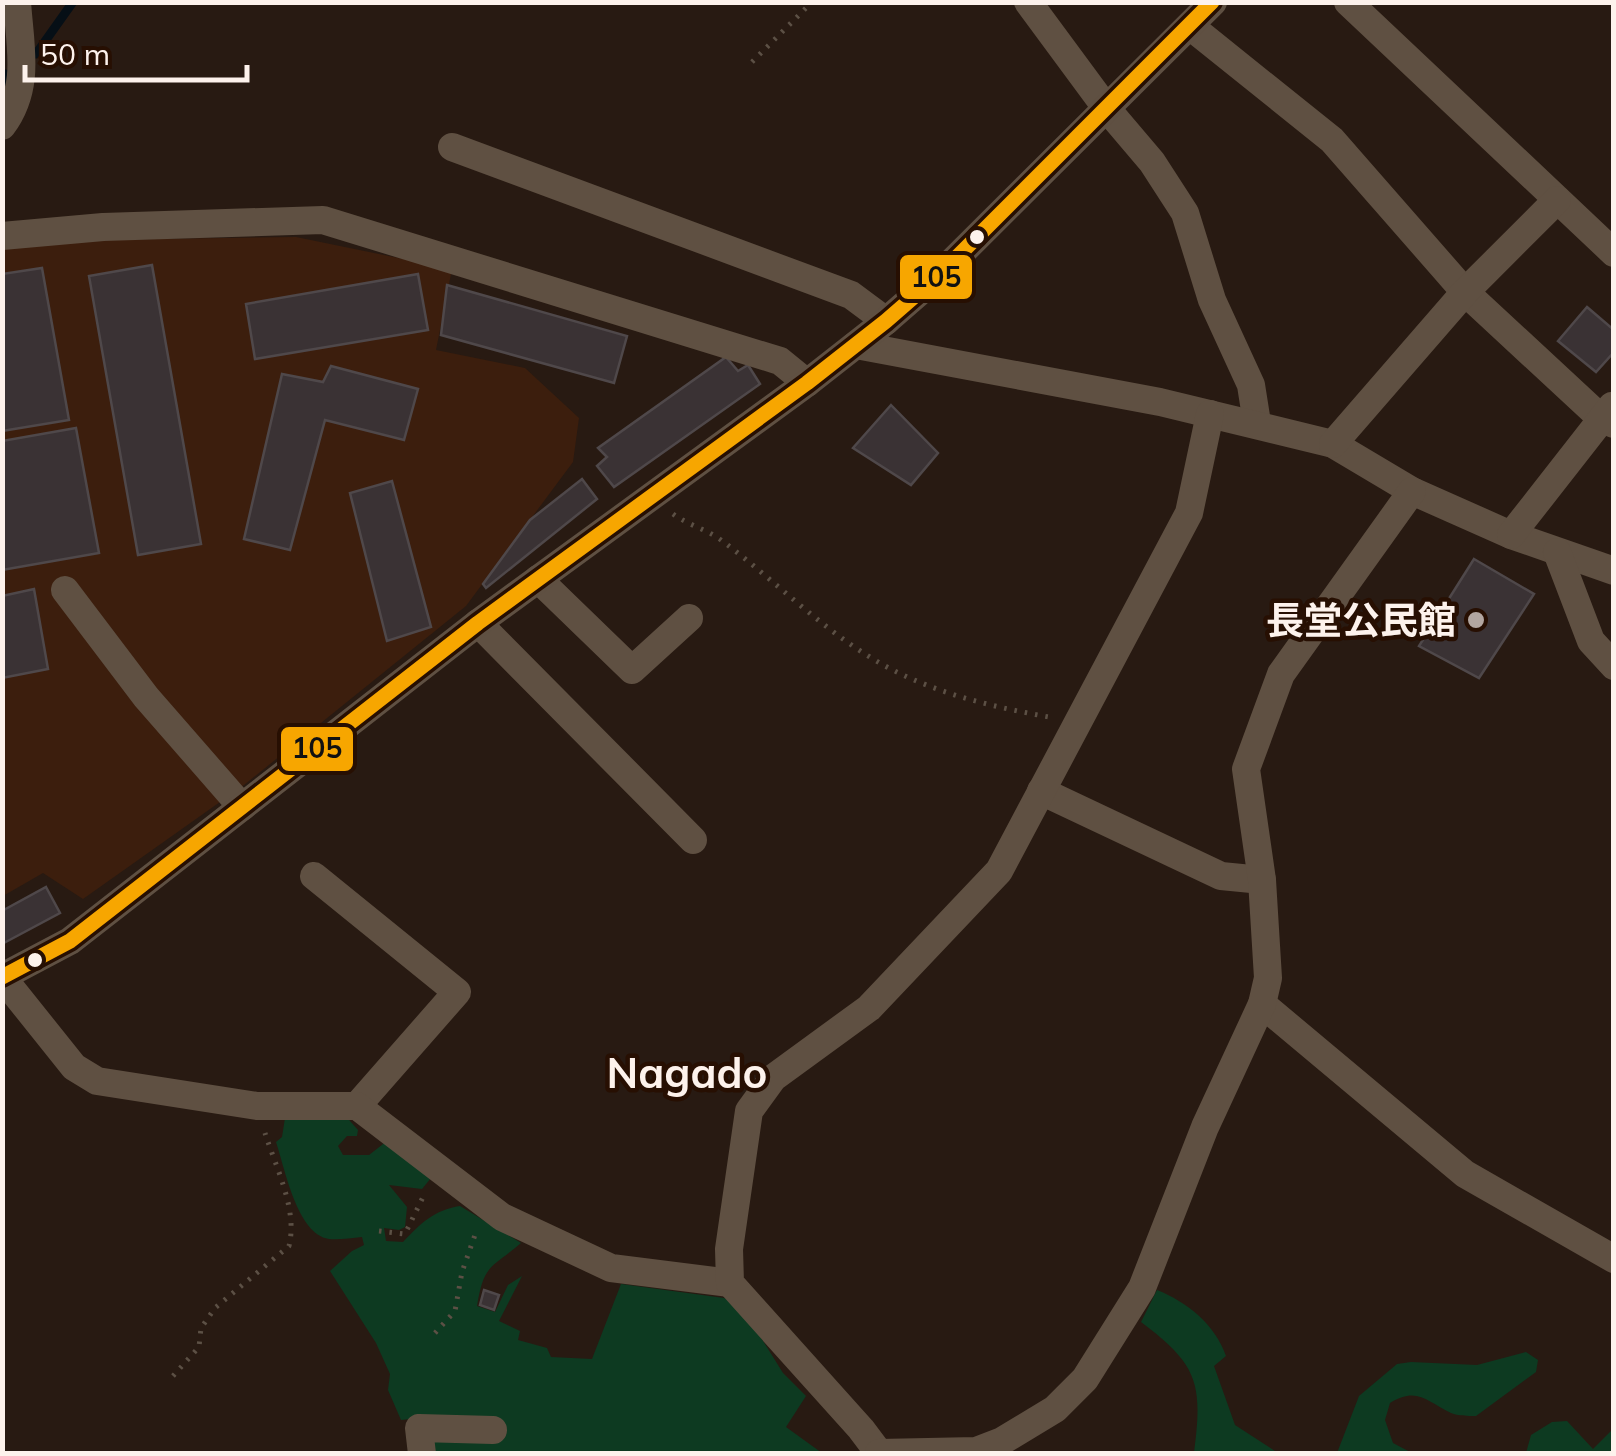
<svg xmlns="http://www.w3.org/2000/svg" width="1616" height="1456" viewBox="0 0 1616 1456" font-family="Mulish,'Noto Sans JP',sans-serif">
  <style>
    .built { fill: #3c1e0d }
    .green { fill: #0d3a21 }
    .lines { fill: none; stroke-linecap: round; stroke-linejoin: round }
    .stream { stroke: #060f16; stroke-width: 9 }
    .building { fill: #3a3234; stroke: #4f484a; stroke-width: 2.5 }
    .path { stroke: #5c5045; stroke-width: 5; stroke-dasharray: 2.5 8; stroke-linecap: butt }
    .minor { stroke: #5f5042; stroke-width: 28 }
    .bus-1-casing { stroke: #270f02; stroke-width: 22 }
    .bus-1 { stroke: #f7a600; stroke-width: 15 }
    .bus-dot { fill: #fdf2ec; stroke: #270f02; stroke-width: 4 }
    .poi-dot { fill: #b2a6a0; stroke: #270f02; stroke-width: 4 }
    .labels { text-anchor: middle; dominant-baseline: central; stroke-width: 9; stroke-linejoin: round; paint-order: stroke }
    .poi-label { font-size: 38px; font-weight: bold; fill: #fdf2ec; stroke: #270f02; text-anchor: end }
    .quarter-label { font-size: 42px; font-weight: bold; fill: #fdf2ec; stroke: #270f02 }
    .line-badge { stroke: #270f02; stroke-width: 4 }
    .pale-badge-label { font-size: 28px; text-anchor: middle; font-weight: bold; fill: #111 }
  </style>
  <rect width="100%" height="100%" fill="#281a12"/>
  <polygon class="built" points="296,237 452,269 436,350 525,368 579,418 573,462 466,606 244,785 83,899 43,873 3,896 3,248 94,240"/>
  <g class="green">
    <path d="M342 1112 358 1130 357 1136H347L338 1146 343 1155H369L387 1141 431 1178 422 1189 389 1185 407 1207 405 1227 399 1230 384 1228 386 1241 403 1242C421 1223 434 1210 460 1206L521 1243C492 1268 484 1263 477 1306L495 1312 508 1285 522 1276 499 1321 520 1331 518 1340 547 1348 551 1357 592 1359 621 1284 724 1298 740 1304 783 1373 806 1396 786 1427 822 1453H435L428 1417 401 1420 388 1390 390 1374 376 1343 330 1271 352 1251 364 1245 362 1237C351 1238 339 1240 329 1239 297 1234 285 1169 276 1142L282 1137 285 1118Z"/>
    <path d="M1157 1290C1187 1302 1215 1324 1226 1356L1214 1366 1235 1425 1278 1453H1194C1203 1383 1198 1365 1141 1322Z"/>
    <path d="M1526 1352 1538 1360 1536 1372 1476 1416C1468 1416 1458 1416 1451 1413 1427 1402 1418 1386 1390 1403L1385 1420 1393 1443 1412 1453H1337L1359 1396 1397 1364 1411 1362 1477 1365Z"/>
    <polygon points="1567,1421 1593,1449 1613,1429 1613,1452 1526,1453 1531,1435 1552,1422"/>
  </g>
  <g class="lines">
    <g class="stream">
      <polyline points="36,54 73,2"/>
      <polyline points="2,88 5,74"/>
    </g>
  </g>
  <g class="building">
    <polygon points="152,265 201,544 138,555 89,276"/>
    <polygon points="42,268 69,420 2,431 2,274"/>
    <polygon points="418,274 428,330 255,359 246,304"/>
    <polygon points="447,285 627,336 614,383 441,335"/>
    <polygon points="1587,307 1614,330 1614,352 1596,372 1558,341"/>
    <polygon points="726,357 738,371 748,365 760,384 614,487 597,466 607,457 598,448"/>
    <polygon points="331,366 418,389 404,440 325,420 290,550 244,539 282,374 323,382"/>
    <polygon points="891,405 938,453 911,485 853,448"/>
    <polygon points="76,428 99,553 2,570 2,441"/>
    <polygon points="582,479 597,499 486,588 483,584 530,520"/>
    <polygon points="392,481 431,627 387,641 350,493"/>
    <polygon points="1474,559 1534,594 1479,678 1419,646"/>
    <polygon points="34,589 48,669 2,678 2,596"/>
    <polygon points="46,887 60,913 2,944 2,911"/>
    <polygon points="484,1290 499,1295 494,1310 480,1305"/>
  </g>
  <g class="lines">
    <g class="path">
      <polyline points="752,62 812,2"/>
      <path d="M673 514C688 525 706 529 721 540 776 581 826 634 887 667 938 694 993 707 1049 717"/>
      <polyline points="379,1231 405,1234 425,1193"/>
      <polyline points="435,1333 455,1311 462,1272 476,1232"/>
      <path d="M173 1376 199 1347 201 1328 215 1308 289 1246C298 1210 276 1168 265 1133"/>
    </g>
    <g class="minor">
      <polyline points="1028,2 1107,109 1152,162 1185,213 1212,300 1251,385 1257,423"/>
      <polyline points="1348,2 1614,253"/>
      <polyline points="1190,26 1332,140 1465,292 1602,419 1614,424"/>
      <path d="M2 126C31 87 20 47 17 2"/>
      <polyline points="452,147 851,295 886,321"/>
      <polyline points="2,236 103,227 323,220 780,361 807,383"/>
      <polyline points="856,345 1160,402 1333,444 1412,491 1511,535 1614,571"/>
      <polyline points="1333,444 1465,292 1557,200"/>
      <polyline points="1511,535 1612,406"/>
      <polyline points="1557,552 1591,641 1614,666"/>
      <polyline points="538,579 632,670 689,618"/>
      <polyline points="65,590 146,697 242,807"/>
      <polyline points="478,623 693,840"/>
      <polyline points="1041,791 1221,876 1262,880"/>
      <polyline points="314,876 457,992 357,1106"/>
      <polyline points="1262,1004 1465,1174 1614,1259"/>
      <polyline points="730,1283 611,1268 502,1217 357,1106 257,1106 97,1081 74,1067 2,977 70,941 478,623 807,383 886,321 940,274 1213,2"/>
      <polyline points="879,1453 861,1429 730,1283 729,1249 749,1111 773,1078 869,1008 999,871 1189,513 1210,414"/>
      <polyline points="879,1453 976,1451 1002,1441 1055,1409 1085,1379 1142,1288 1205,1127 1262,1004 1268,978 1262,880 1246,769 1281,674 1412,491"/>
      <polyline points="422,1454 419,1428 493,1430"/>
    </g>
    <g class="bus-1-casing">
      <polyline id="bus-1" points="2,977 70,941 478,623 807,383 886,321 940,274 1212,2"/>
    </g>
    <use href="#bus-1" class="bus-1"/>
  </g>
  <g class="bus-dot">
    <circle cx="977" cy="237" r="9"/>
    <circle cx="35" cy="960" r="9"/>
  </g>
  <circle class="poi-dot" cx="1476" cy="620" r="10"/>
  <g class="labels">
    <g class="poi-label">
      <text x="1456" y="620">長堂公民館</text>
    </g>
    <g class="quarter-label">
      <text x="687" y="1072">Nagado</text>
    </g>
  </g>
  <g class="line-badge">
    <rect x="898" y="253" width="76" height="48" rx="10" fill="#f7a600"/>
    <rect x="279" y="725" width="76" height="48" rx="10" fill="#f7a600"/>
  </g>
  <g class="pale-badge-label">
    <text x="936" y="287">105</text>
    <text x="317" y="758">105</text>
  </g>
  <rect width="1616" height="1456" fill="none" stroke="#fdf2ec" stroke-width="10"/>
  <path d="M25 65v15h222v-15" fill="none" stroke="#fdf2ec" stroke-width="5"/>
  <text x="40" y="65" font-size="30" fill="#fdf2ec" stroke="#270f02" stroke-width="8" paint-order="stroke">50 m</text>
</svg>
